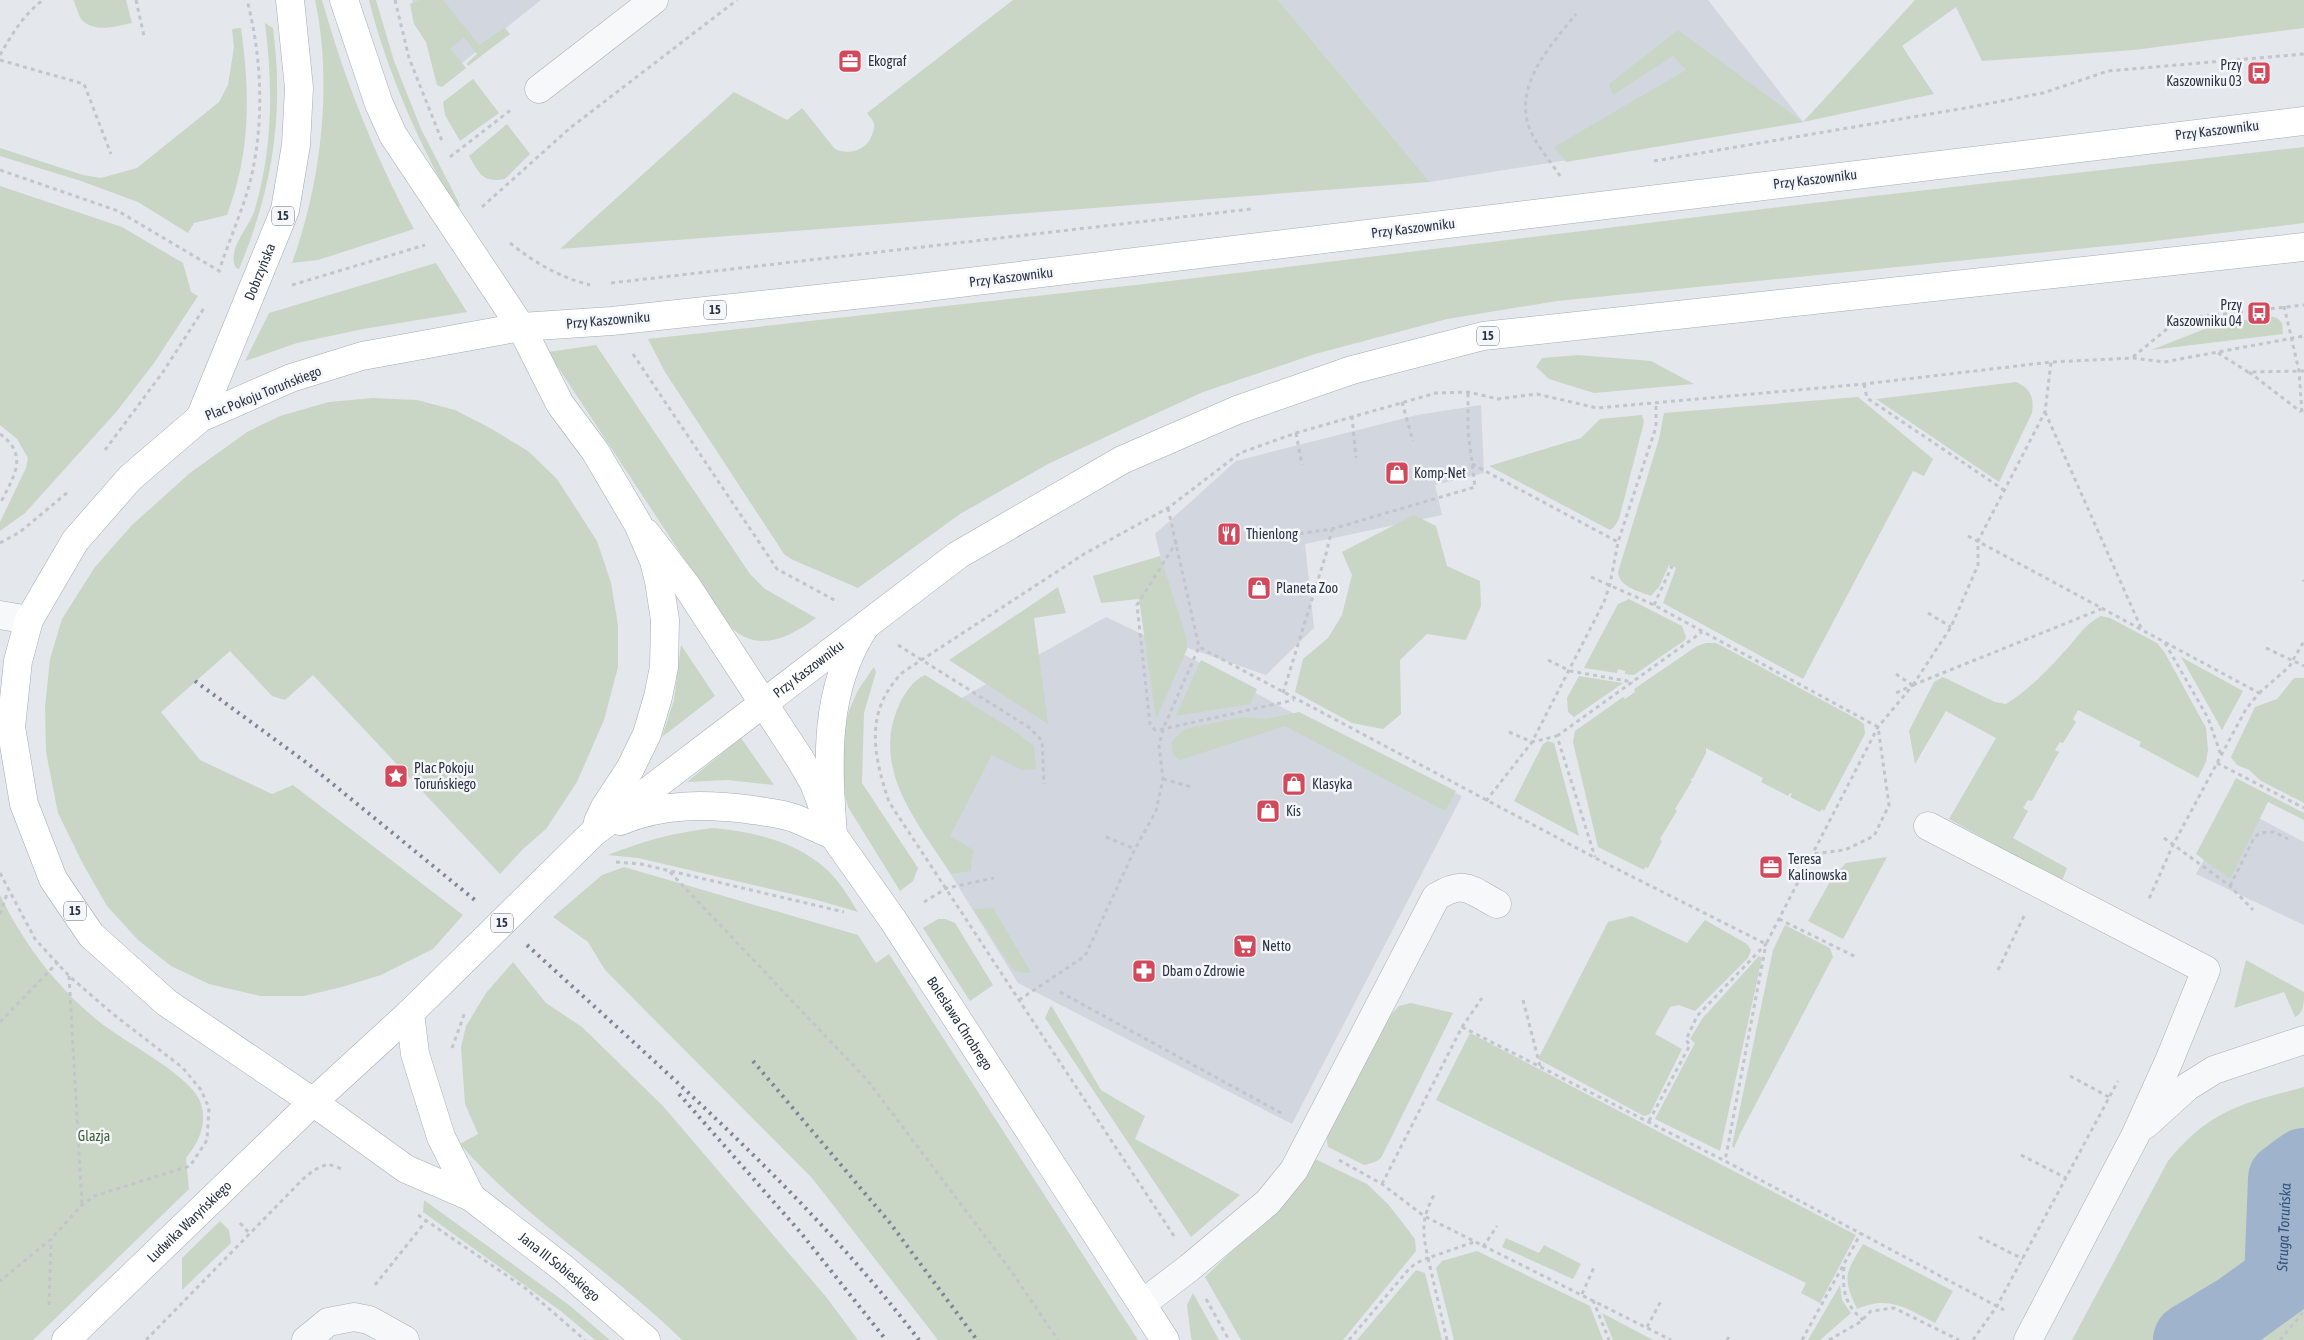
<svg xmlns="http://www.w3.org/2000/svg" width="2304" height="1340" viewBox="0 0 2304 1340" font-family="'Asap Condensed',sans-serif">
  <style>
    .built { fill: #d2d6de }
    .green { fill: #c9d6c5 }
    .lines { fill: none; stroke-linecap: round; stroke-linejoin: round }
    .river { stroke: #9fb4cc; stroke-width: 74 }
    .street-casing { stroke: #a9aeb7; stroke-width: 29 }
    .secondary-casing { stroke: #a9aeb7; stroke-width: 29 }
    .primary-casing { stroke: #a3abb8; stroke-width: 29 }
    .path { stroke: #c2c5cb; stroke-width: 3; stroke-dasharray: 4 4; stroke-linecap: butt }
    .street { stroke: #f7f8fa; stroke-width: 28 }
    .secondary { stroke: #fff; stroke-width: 28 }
    .primary { stroke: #fff; stroke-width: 28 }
    .rail { stroke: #7d8696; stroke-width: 4; stroke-dasharray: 2.5 5; stroke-linecap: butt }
    .labels { text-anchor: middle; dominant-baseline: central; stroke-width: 5; stroke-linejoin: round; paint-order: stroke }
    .shield { fill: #f4f6f9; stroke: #676e7b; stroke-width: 1 }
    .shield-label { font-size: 12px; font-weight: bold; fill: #2b3445 }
    .poi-label { font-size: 14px; fill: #2b3445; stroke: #f4f6f9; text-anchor: start }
    .street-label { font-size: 14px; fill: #2b3445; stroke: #f4f6f9 }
    .park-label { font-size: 14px; fill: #3f6138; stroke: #f4f6f9 }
    .water-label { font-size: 15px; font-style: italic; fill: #34527a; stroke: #f4f6f9 }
  </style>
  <rect width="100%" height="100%" fill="#e4e7ec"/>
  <g class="built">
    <polygon points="412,0 541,0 452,71 419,27"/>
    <polygon points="1278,0 1708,0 1803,122 1430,182"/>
    <polygon points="1481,405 1484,473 1435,485 1442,515 1305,544 1314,628 1266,675 1182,646 1155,534 1236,461 1417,415"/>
    <polygon points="1106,617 1187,656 1371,755 1462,796 1292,1124 1018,983 911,810 906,729"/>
    <polygon points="2234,805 2304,842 2304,925 2196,874"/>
  </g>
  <g class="green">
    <path d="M73 0H126L132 23C116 26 95 34 81 19 78 14 76 5 73 0Z"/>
    <path d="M315 0H322C345 81 374 154 414 229L318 260 292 263C321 184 333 83 315 0Z"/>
    <path d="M369 0H376L394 61 421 129 460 205 457 211C420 145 388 75 369 0Z"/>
    <polygon points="420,0 443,0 479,45 505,28 510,34 468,66 467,63 477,54 464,37 450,49 466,68 442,87 437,85 426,42 414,24 410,4"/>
    <path d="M1013 0H1278L1430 182 560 249 734 92 787 120 802 108 835 149C848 155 867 151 872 135 873 132 875 127 874 123 873 120 869 116 867 113Z"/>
    <polygon points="1915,0 2304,0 2304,28 2134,50 1982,61 1956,7 1902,46 1934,94 1803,122 1566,162 1554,147 1686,70 1673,56 1613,95 1609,84 1678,30 1803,122"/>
    <path d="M265 23 273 28C275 45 277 64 277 81 279 146 264 210 239 269L236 268C226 249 250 227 255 209 273 147 273 86 265 23Z"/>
    <path d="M241 28C250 94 251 151 227 215L194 223 188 233 138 202 81 181 0 156V148L83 175 101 178 137 168 219 102 228 85 234 47 232 29Z"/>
    <polygon points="473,79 499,113 460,141 445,115 443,102"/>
    <path d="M507 124 530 154 505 179C482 183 480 174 469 156Z"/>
    <polygon points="2304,147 2304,223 2147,242 1557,301 1447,319 1315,354 1203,392 1131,425 1048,464 960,514 858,588 791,559 784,554 665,372 648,339 1162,282 1830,201"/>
    <polygon points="0,186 122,227 183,263 191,292 198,296 154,363 117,411 25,513 0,531 0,522 26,468 28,458 17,439 0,425"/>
    <polygon points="436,263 467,312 363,329 297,343 245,361 269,313"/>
    <polygon points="2270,316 2277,318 2282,323 2283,334 2151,350 2215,325"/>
    <path d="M596 345 750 574 765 589 816 618C786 640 754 655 725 621L548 352Z"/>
    <polygon points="1578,355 1651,361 1694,384 1594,393 1549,379 1536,367 1542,358"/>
    <path d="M2016 382C2031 389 2034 397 2032 413L1999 482 1876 399Z"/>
    <path d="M1858 397 1933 459 1924 476 1913 471 1803 679 1663 603 1676 568 1669 565 1659 587 1651 596C1639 591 1619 587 1618 572L1659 439 1664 413Z"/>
    <polygon points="373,398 417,400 455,410 490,428 528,451 557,479 597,541 611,583 618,625 618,667 604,720 577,782 546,829 523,849 500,874 313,675 285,700 272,696 230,651 161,712 200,760 272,794 293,785 463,915 433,949 381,975 342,987 304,996 260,996 209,984 171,966 138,940 107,906 83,864 58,813 46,752 45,707 50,659 62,619 95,567 132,525 190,473 247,432 280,416 329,402"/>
    <polygon points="1642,415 1644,422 1619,519 1614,527 1610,530 1489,466 1581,438 1600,419"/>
    <polygon points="1414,515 1436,526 1447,566 1480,581 1481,606 1466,640 1427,634 1400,660 1401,714 1383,729 1352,723 1295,692 1303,659 1328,638 1342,615 1352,575 1342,552"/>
    <polygon points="1160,556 1186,636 1187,649 1156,719 1139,599 1101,603 1093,576"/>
    <polygon points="1058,587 1066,613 1034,618 1048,724 949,660"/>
    <polygon points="1629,599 1682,626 1686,637 1685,640 1634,675 1625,674 1625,671 1618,669 1617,673 1584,668 1618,604"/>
    <path d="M2101 616 2110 618 2157 643 2165 653 2206 728 2208 750 2206 762 2198 778 2139 746 2141 742 2078 710 2073 719 2076 722 2063 743 2060 742 2055 750 2059 752 2032 801 2028 800 2023 808 2028 811 2013 838 2067 868 2062 881 1949 819 1996 738 1946 711 1915 764 1909 731 1934 682 1943 677 1995 702 2006 704C2026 692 2046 672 2062 654 2076 640 2083 625 2101 616Z"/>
    <polygon points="1706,643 1716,643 1724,647 1857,719 1864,724 1865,734 1824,811 1822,809 1820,812 1790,797 1792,794 1790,793 1788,796 1761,782 1763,778 1706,748 1706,753 1693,778 1690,780 1692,781 1675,809 1677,811 1661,837 1660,840 1662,841 1648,868 1645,867 1644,870 1598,847 1573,742 1575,731 1623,697 1625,699 1635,692 1634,689 1697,646"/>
    <polygon points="681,645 715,696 662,737 674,700"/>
    <polygon points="2181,657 2243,691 2222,730"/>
    <polygon points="1201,660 1257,689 1250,704 1176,716"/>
    <polygon points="874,667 876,672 864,713 862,783 918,868 913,881 900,891 848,807 842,784 843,736 849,711 858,690"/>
    <path d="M925 675 1013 730 1034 746 1036 769 1022 770 992 755 950 836 974 850 971 862V871L951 874C918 823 869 768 900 703 905 693 914 679 925 675Z"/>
    <polygon points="1579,676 1623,683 1574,717 1568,712 1567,698"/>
    <polygon points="2294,678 2304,678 2304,803 2261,781 2249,770 2237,765 2231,757 2255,707 2277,699"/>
    <path d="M1299 712 1456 791 1445 811 1285 726 1180 760C1172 756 1171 750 1172 741L1185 729 1233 719 1245 717 1266 719Z"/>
    <polygon points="741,738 774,785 727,780 687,782"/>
    <polygon points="1548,741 1554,743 1579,836 1514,801 1543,744"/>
    <polygon points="2236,778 2304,813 2304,820 2268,802 2230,879 2196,854"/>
    <path d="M714 828C753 832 795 841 825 868 839 880 848 896 858 912L817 900 638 858 608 855C643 841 676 832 714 828Z"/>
    <polygon points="1887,857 1843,939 1808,921 1832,878 1846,863"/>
    <polygon points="624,867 858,935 876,963 889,954 1138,1340 938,1340 812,1178 605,970 588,942 553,917 602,875"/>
    <path d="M0 895C23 943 56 986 97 1020 121 1040 186 1073 199 1099 209 1120 200 1141 186 1158L189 1189 33 1340H0Z"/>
    <polygon points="993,908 1031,972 1028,973 1014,971 973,909"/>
    <polygon points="1632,916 1687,943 1705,920 1747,944 1751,950 1748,958 1695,1011 1679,1005 1670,1007 1655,1034 1682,1049 1650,1114 1644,1116 1538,1059 1608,922"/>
    <polygon points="938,919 945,919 955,923 993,985 970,1001 923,928"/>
    <polygon points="1785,925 1830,948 1833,957 1740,1134 1734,1148 1732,1146 1773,950"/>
    <polygon points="1759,956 1762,958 1720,1151 1655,1119 1695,1043 1690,1039 1702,1019"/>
    <path d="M2246 960 2304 992C2304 1003 2304 1013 2295 1017L2284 992 2234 1008Z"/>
    <path d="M513 962 546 1003 582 1027 663 1106 827 1298 858 1340H682C612 1271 525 1219 460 1144L478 1134 465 1104 461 1047 466 1026 486 993Z"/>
    <polygon points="1411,1003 1453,1013 1381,1158 1375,1162 1364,1165 1328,1147 1326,1135 1388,1018 1399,1006"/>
    <polygon points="1051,1005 1101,1090 1145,1116 1135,1139 1240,1195 1191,1237 1045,1018"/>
    <polygon points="1470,1033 1856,1235 1820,1303 1801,1293 1806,1283 1436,1100"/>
    <path d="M2304 1087V1340H2072L2168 1161C2211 1109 2242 1104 2304 1087Z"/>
    <polygon points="1315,1159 1367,1184 1388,1204 1415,1239 1416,1251 1343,1340 1241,1340 1205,1277 1285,1200"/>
    <polygon points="424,1200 569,1305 610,1340 595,1340 562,1312 423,1212"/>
    <polygon points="220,1221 229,1230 231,1243 182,1290 182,1258"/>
    <polygon points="1506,1238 1539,1253 1544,1245 1581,1264 1573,1279 1502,1247"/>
    <path d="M1863 1244 1953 1291 1935 1323C1905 1308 1890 1295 1857 1309 1842 1277 1845 1274 1863 1244Z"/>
    <polygon points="1477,1251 1590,1306 1603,1340 1454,1340 1436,1268 1442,1261"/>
    <polygon points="1416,1270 1425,1273 1442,1340 1357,1340"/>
    <polygon points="1840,1285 1842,1300 1851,1313 1820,1340 1808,1340"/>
    <polygon points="1193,1293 1219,1340 1192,1340 1191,1337 1187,1305"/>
    <polygon points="1602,1313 1653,1340 1613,1340"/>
  </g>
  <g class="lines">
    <path class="river" id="s1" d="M2190 1340 2238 1311 2281 1280 2285 1179 2304 1165"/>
    <g class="street-casing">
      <g id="street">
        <polyline points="539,89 654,0"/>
        <polyline points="0,615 29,620"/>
        <polyline points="1928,826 2206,970 2169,1061 2135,1136 2028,1340"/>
        <polyline points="2145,1125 2187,1087 2214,1070 2304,1040"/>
        <path d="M1143 1303 1189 1268 1268 1202 1294 1170 1436 897C1465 879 1470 890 1497 904"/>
        <polyline points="306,1340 328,1322 354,1317 369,1320 405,1340"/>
      </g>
    </g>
    <g class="secondary-casing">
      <g id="secondary">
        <path id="s2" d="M646 533 686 585 800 759 814 783 833 835 893 920 1165 1340"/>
        <polyline points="410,1013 415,1054 441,1137 471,1197"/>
        <path id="s3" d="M66 1340 313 1102 406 1169 471 1197 563 1268 646 1340"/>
      </g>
    </g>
    <g class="primary-casing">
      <g id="primary">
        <polyline points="344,0 379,104 393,135 521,327 560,404 595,451 638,524 654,561 659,581 665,620 664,667 658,697 647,734 630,769 605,807 598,822"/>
        <path id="s4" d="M2304 121 910 289 612 321 521 327 362 356 291 378 200 418 130 478 75 541 29 620 18 661 11 727 24 804 53 879 91 935 167 1003 313 1102 410 1013 593 833 958 555 1122 460 1237 410 1352 370 1483 336 2304 247"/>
        <path id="s5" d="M200 418 285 210 296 145 299 88 290 0"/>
        <path d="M620 821C663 803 707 804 753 810 766 812 781 813 794 818 807 823 820 830 833 835 828 764 823 691 864 628"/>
      </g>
    </g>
    <g class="path">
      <polyline points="136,0 144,36"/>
      <polyline points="395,0 409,58 442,141"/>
      <path d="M0 55C12 34 24 14 43 0"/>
      <polyline points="0,60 84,84 111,154"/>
      <polyline points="450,157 512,109"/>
      <polyline points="1654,161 1971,107 2043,93 2108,71 2304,54"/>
      <polyline points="0,170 118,211 221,272"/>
      <path d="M1560 176C1551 162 1534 142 1529 127 1514 84 1551 45 1576 14"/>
      <polyline points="482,207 570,128 737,0"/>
      <path d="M510 243C535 263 559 277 590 285"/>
      <path d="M221 265C229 241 239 218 247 193 265 132 263 61 247 0"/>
      <polyline points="611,283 1251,209"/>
      <polyline points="292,285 425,245"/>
      <polyline points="2284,306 2299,371 2302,413 2304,414"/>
      <polyline points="2218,353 2248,372 2304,371"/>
      <polyline points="633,354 777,569 838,602"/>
      <polyline points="2133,357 2179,319 2304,305"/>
      <polyline points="2249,372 2301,412"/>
      <polyline points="1864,384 1867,398 2004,490"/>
      <polyline points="1402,402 1413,441"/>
      <polyline points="2045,412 2142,630"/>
      <polyline points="1352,416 1356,458"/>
      <polyline points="1296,433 1302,465"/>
      <path d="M0 434C30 456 13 477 0 504"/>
      <polyline points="105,450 163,372 204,308"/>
      <polyline points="1472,464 1618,542"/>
      <polyline points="1168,508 1199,647 1603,862 1766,944 1878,727 1913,685 1896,693"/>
      <polyline points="1968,536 2259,693 2246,709 2173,845 2148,901"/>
      <polyline points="1260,539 1332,529 1475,487 1468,431 1468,392"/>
      <polyline points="1177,541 1137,605 1150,724 1155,730 1163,729 1294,700"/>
      <polyline points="0,543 20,532 68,492"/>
      <polyline points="1591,577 1654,605 1878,727 1889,805 1874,836 1845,850 1812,854"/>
      <polyline points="2303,580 2304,581"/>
      <polyline points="1654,605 1672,566"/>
      <polyline points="1928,613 1951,627"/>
      <polyline points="2165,643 2208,718 2221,755"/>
      <polyline points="898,645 1030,728 1042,741 1044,784"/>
      <polyline points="2266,648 2304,666"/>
      <polyline points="1548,660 1570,671 1633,682"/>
      <polyline points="1896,674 1912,685"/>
      <polyline points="1913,685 1951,627 1978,565 1978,541 2045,412 2051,362"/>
      <polyline points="1913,685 2101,609"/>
      <polyline points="1283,693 1326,554 1332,529"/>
      <polyline points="2259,693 2289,667 2304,641"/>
      <polyline points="1509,732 1532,742 1557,736 1595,857"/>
      <polyline points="1557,736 1702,632"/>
      <polyline points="2217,763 2304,808"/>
      <polyline points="1163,779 1192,787"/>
      <polyline points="1486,801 1532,742 1604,602 1610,584 1618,542 1656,427 1656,402"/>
      <polyline points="1106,837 1135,849"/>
      <polyline points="2164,838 2230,886 2253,910"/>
      <polyline points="616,862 641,864 844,912"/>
      <polyline points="670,872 868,1081 1009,1268 1058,1340"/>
      <polyline points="0,873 35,939 69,976 113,1014 183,1068 201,1090 209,1108 207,1140 190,1166 94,1196 82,1205 51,1239 0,1281"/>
      <polyline points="1791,874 1800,877"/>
      <polyline points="2230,886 2253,840 2259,833 2274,832 2288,839"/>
      <polyline points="924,902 947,888 994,878"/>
      <polyline points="0,914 8,891"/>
      <polyline points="1779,919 1858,958"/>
      <polyline points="1998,970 2024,916"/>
      <polyline points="69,976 82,1205"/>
      <polyline points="1060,992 1283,1114"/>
      <polyline points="1019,1000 1085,956 1135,849 1156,811 1163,779 1159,746 1163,729 1199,647"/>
      <polyline points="1523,1000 1540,1066"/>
      <polyline points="0,1022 58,962"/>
      <polyline points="1462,1027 1725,1161 2004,1310"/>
      <polyline points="452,1048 465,1012"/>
      <polyline points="2070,1076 2109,1097"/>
      <polyline points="1649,1121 1690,1045 1686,1040 1697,1016 1766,944 1725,1161"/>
      <polyline points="2021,1155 2066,1178"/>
      <polyline points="1339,1160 1382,1184 1424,1216 1671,1340"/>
      <polyline points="1382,1184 1462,1027 1482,998"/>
      <polyline points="418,1215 525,1288 585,1340"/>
      <polyline points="240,1223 250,1234"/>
      <path d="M1174 1236 889 802C873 754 864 711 903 672L1084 554 1168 508 1240 453 1296 433 1436 393 1468 392 1498 399 1537 394 1597 408 1864 384 2051 362 2133 358 2164 362 2304 336"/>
      <polyline points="1979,1237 2023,1259"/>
      <polyline points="1483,1247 1497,1226"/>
      <path d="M1844 1267C1842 1290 1845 1305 1863 1320"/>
      <polyline points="375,1285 426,1221"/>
      <polyline points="1582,1294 1595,1265"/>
      <polyline points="1206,1299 1229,1340"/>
      <polyline points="1593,1300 1609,1340"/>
      <polyline points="49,1305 51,1239"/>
      <polyline points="1647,1327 1661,1301"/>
      <polyline points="146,1340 303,1179 314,1170 328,1164 342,1169"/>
      <path d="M1349 1340 1409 1269 1416 1263 1428 1258C1422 1230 1421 1219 1435 1193"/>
      <polyline points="1447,1340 1428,1258 1474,1242"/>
      <polyline points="1727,1340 1729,1337"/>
      <polyline points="1802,1340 1861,1233"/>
      <polyline points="1829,1340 1860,1322 1871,1311 1894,1308 1959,1340"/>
      <polyline points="1973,1340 1997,1306 2118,1081"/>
      <polyline points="2280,1340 2304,1311"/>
    </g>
    <use href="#street" class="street"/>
    <use href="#secondary" class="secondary"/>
    <use href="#primary" class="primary"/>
    <g class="rail">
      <polyline points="195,681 307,763 476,901"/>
      <path d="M527 945C664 1071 806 1192 919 1340"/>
      <polyline points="753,1061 890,1223 977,1340"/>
      <polyline points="679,1094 801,1233 886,1340"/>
    </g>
  </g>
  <defs>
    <g id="office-square" transform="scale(1.25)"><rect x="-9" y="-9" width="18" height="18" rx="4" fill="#d1495b" stroke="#f4f6f9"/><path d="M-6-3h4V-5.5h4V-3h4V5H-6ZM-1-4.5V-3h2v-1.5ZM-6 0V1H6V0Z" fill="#fff"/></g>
    <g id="bus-square" transform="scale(1.25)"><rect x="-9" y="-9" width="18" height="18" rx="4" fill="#d1495b" stroke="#f4f6f9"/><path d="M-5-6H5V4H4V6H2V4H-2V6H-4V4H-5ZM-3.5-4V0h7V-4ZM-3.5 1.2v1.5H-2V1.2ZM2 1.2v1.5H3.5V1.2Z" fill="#fff"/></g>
    <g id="shop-square" transform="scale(1.25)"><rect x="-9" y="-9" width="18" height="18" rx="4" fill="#d1495b" stroke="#f4f6f9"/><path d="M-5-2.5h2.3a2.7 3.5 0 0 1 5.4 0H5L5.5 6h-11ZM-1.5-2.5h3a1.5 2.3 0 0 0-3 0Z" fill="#fff"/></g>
    <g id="restaurant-square" transform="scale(1.25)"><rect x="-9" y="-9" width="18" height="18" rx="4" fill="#d1495b" stroke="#f4f6f9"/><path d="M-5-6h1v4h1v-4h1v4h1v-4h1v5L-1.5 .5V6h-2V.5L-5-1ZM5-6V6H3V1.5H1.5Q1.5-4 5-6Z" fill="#fff"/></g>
    <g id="sight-square" transform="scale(1.25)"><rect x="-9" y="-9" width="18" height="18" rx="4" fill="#d1495b" stroke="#f4f6f9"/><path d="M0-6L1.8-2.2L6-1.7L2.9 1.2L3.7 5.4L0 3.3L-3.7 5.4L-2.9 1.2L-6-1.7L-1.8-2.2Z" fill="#fff"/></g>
    <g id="supermarket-square" transform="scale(1.25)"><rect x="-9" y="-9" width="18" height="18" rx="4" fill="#d1495b" stroke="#f4f6f9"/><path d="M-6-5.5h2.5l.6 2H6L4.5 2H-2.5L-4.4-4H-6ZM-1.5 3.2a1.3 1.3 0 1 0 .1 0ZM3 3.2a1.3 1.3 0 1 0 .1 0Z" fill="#fff"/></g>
    <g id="pharmacy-square" transform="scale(1.25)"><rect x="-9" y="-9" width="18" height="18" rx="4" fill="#d1495b" stroke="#f4f6f9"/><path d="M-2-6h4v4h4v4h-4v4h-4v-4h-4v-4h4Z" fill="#fff"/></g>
  </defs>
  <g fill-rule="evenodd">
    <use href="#office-square" x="850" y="61"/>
    <use href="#bus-square" x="2259" y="73"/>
    <use href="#bus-square" x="2259" y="313"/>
    <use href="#shop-square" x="1397" y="473"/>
    <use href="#restaurant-square" x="1229" y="534"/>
    <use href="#shop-square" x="1259" y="588"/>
    <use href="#sight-square" x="396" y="776"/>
    <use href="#shop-square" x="1294" y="784"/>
    <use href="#shop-square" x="1268" y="811"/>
    <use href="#office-square" x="1771" y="867"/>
    <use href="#supermarket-square" x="1245" y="946"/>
    <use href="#pharmacy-square" x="1144" y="971"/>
  </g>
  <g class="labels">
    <g class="shield">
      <rect x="272" y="206.5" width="22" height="19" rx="4"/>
      <rect x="704" y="300.5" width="22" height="19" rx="4"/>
      <rect x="1477" y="326.5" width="22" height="19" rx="4"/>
      <rect x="64" y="901.5" width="22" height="19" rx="4"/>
      <rect x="491" y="913.5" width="22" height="19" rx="4"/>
    </g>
    <g class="shield-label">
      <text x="283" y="216">15</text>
      <text x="715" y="310">15</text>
      <text x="1488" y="336">15</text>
      <text x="75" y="911">15</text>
      <text x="502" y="923">15</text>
    </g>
    <g class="poi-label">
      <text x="868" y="61">Ekograf</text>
      <text x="2242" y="65" text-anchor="end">Przy<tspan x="2242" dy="16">Kaszowniku 03</tspan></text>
      <text x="2242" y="305" text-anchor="end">Przy<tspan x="2242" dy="16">Kaszowniku 04</tspan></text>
      <text x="1414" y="473">Komp-Net</text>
      <text x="1246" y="534">Thienlong</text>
      <text x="1276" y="588">Planeta Zoo</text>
      <text x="414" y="768">Plac Pokoju<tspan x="414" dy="16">Toruńskiego</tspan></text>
      <text x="1312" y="784">Klasyka</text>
      <text x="1286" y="811">Kis</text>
      <text x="1788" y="859">Teresa<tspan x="1788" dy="16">Kalinowska</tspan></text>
      <text x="1262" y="946">Netto</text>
      <text x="1162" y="971">Dbam o Zdrowie</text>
    </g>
    <g class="street-label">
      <text transform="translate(2217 130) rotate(-7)">Przy Kaszowniku</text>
      <text transform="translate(1815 179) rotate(-7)">Przy Kaszowniku</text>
      <text transform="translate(1413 228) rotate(-7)">Przy Kaszowniku</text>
      <text stroke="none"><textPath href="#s5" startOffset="158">Dobrzyńska</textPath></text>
      <text transform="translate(1011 277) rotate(-7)">Przy Kaszowniku</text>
      <text transform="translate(608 320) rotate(-5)">Przy Kaszowniku</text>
      <text transform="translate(263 393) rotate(-22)">Plac Pokoju Toruńskiego</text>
      <text stroke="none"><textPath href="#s4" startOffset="3670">Przy Kaszowniku</textPath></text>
      <text stroke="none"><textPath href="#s2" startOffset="584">Bolesława Chrobrego</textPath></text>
      <text stroke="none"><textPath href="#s3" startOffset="171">Ludwika Waryńskiego</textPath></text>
      <text stroke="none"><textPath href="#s3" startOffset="641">Jana III Sobieskiego</textPath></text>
    </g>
    <g class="park-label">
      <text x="94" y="1136">Glazja</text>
    </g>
    <g class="water-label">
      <text stroke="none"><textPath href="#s1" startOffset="162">Struga Toruńska</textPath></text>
    </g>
  </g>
</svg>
